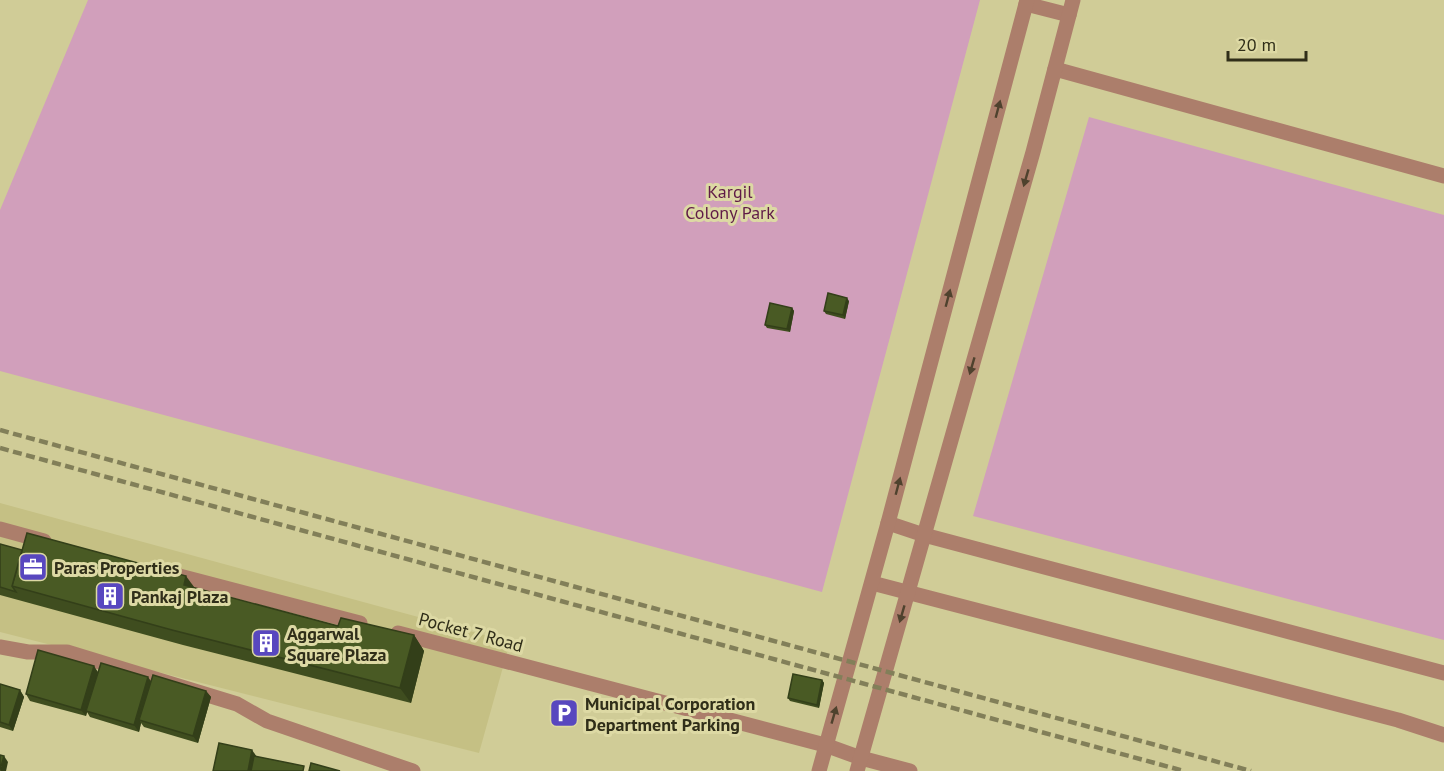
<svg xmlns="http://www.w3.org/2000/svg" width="1444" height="771" viewBox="0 0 1444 771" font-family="'PT Sans',sans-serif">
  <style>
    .built { fill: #c5c084 }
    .green { fill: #d19fbb }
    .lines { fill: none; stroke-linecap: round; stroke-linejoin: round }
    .minor { stroke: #ac7e6b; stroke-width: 15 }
    .rail { stroke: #827f59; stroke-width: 4.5; stroke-dasharray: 9 4.5; stroke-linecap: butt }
    .wall { fill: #3f4d1f }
    .shaded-wall { fill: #333f19 }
    .building { fill: #495a24; stroke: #333f19; stroke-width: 1.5 }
    .oneway { fill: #4f422e }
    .labels { text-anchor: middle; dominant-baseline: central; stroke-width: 6; stroke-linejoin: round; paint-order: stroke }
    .park-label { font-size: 18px; fill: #5f1b47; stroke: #ddd9a4 }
    .poi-label { font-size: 18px; font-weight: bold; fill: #302e19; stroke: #ddd9a4; text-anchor: start }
    .street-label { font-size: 18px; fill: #302e19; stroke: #ddd9a4 }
  </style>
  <rect width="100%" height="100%" fill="#d0cc97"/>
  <polygon class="built" points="0,503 510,642 479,753 0,632"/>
  <g class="green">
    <polygon points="88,0 980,0 822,592 0,371 0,210"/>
    <polygon points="1089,117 1444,215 1444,640 973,516"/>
  </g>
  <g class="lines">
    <g class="minor">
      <polyline points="1026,4 1069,15"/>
      <polyline points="1055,69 1444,176"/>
      <polyline points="888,523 924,535 1444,673"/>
      <polyline points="0,529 44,541"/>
      <polyline points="168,573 360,623"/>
      <polyline points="872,583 1398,720 1444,735"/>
      <polyline points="398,633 825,745 861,758 910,771"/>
      <polyline points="0,647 28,652 67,652 237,704 267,721 413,771"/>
      <polyline points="819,771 888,523 1027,0"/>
      <polyline points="857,771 1033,152 1073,0"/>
    </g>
    <g class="rail">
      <polyline points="0,430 1251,771"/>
      <polyline points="0,448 1184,771"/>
    </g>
  </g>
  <g class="wall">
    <polygon points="849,301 845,319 826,314 824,311"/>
    <polygon points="792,308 794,311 790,332 767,328 765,325"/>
    <polygon points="0,544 22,550 195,588 338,626 414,635 424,651 411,703 183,645 0,595"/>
    <polygon points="98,672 206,691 211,697 198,743 144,727 141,723 139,732 90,717 87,712 86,716 30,701 26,694"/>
    <polygon points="822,680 824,683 819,708 790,701 788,698"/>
    <polygon points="0,684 20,690 24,697 13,731 0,727"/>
  </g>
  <g class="shaded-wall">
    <polygon points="847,298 849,301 845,319 843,315"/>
    <polygon points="792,308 794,311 790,332 787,329"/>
    <polygon points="186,576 197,591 184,585"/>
    <polygon points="414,635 424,651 411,703 400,688"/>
    <polygon points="94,666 98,672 86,711 87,712 86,716 81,710"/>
    <polygon points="148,677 153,684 139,720 141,723 139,732 134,725"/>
    <polygon points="822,680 824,683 819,708 817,705"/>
    <polygon points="20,690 24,697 13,731 9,725"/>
    <polygon points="206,691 211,697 198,743 193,736"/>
    <polygon points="252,750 257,757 254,771 248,771"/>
    <polygon points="4,756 8,762 6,771 0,771"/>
  </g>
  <g class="building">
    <polygon points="828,293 847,298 843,315 824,311"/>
    <polygon points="770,303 792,308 787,329 765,325"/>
    <polygon points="27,533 186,576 184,585 338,626 341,618 414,635 400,688 172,630 12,586"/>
    <polygon points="0,544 22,550 12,586 16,592 0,587"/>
    <polygon points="38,650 94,666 81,710 26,694"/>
    <polygon points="101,663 148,677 134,725 86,711"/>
    <polygon points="793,674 822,680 817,705 788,698"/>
    <polygon points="153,675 206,691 193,736 139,720"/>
    <polygon points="0,684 20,690 9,725 0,722"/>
    <polygon points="219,743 252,750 248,771 213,771"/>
    <polygon points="0,755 4,756 0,770"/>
    <polygon points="254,756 304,766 303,771 251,771"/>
    <polygon points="311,763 340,771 309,771"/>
  </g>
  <defs><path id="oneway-solid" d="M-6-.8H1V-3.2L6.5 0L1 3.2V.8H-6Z" transform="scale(1.5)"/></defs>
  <g class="oneway">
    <use href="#oneway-solid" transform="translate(998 109) rotate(-75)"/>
    <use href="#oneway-solid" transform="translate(1026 178) rotate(106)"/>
    <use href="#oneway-solid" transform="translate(948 298) rotate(-75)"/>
    <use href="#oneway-solid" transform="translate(972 366) rotate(106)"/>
    <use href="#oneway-solid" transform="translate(898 486) rotate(-75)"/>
    <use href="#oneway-solid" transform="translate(902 614) rotate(106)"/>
    <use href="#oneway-solid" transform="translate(834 715) rotate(-74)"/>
  </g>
  <defs>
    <g id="office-square" transform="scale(1.5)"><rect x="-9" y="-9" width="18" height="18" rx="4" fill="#5847bf" stroke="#ddd9a4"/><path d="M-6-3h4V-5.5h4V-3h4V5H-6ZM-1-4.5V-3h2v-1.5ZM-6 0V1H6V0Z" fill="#fff"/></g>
    <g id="building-square" transform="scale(1.5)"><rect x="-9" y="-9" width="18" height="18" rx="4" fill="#5847bf" stroke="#ddd9a4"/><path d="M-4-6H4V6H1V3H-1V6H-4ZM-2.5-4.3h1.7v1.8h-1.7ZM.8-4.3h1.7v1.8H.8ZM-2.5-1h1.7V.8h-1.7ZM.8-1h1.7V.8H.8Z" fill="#fff"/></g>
    <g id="parking-square" transform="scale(1.5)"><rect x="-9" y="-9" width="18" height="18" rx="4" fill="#5847bf" stroke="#ddd9a4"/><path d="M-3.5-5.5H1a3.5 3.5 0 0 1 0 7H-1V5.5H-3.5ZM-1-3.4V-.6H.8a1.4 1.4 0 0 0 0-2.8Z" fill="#fff"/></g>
  </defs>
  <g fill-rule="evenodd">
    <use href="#office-square" x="33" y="567"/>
    <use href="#building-square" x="110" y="596"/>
    <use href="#building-square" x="266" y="643"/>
    <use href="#parking-square" x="564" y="713"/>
  </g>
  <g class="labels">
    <g class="park-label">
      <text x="730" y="191">Kargil<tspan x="730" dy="21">Colony Park</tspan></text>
    </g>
    <g class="poi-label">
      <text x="54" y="567">Paras Properties</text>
      <text x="131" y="596">Pankaj Plaza</text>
      <text x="287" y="633">Aggarwal<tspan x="287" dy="21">Square Plaza</tspan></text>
      <text x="585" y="703">Municipal Corporation<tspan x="585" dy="21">Department Parking</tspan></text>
    </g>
    <g class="street-label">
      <text transform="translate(471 632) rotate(15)">Pocket 7 Road</text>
    </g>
  </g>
  <path d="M1228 51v9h78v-9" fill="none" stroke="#302e19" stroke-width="3"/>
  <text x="1237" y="51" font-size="18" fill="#302e19" stroke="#ddd9a4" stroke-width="4.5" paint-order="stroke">20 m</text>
</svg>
